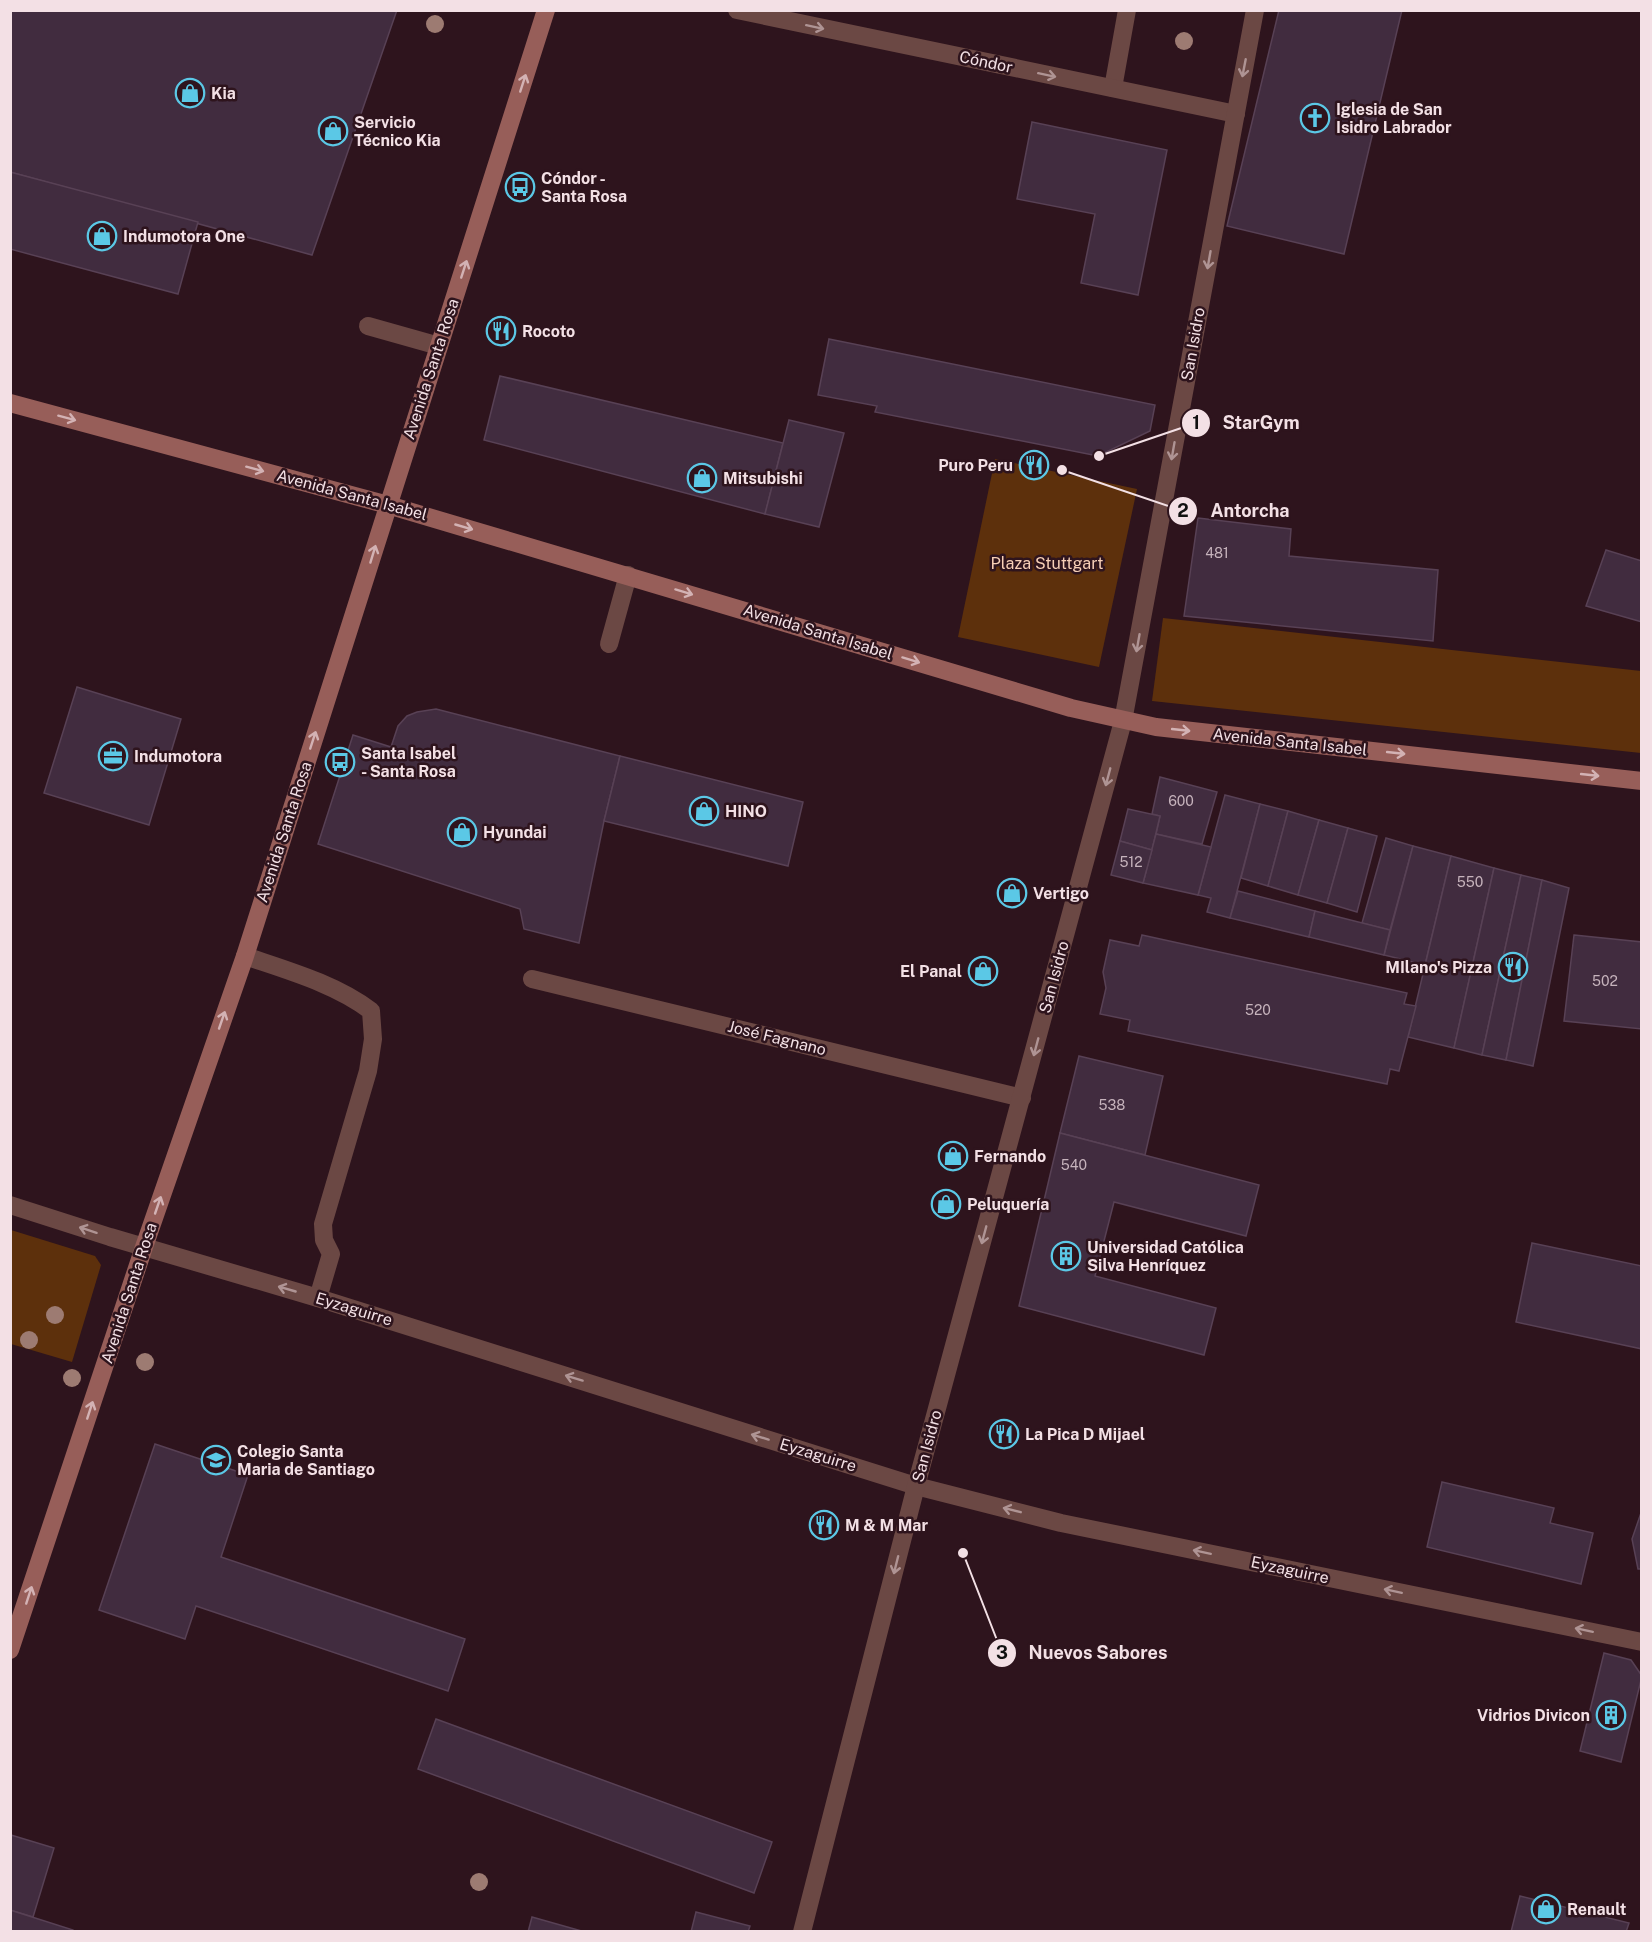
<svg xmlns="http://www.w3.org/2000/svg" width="1652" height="1942" viewBox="0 0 1652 1942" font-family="'Public Sans',sans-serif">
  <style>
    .green { fill: #5d300c }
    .building { fill: #412c3f; stroke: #584155; stroke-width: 1.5 }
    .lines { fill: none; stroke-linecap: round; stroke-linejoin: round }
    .lane { stroke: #6b4844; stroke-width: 18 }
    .street { stroke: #6b4844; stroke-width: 18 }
    .secondary { stroke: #975e59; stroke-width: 18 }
    .tree { fill: #9d7b72 }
    .oneway { stroke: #af9494 }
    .oneway2 { stroke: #d3b2b4 }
    .labels { text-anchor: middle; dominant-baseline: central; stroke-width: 5; stroke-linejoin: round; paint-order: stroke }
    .number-label { font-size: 14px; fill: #c6b3bc }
    .street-label { font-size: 16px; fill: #f3e0e5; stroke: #2e141d }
    .poi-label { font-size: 16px; font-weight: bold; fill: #f3e0e5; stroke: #2e141d; text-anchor: start }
    .park-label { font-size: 16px; fill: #f8d0b7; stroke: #2e141d }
    .leader { fill: none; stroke: #f3e0e5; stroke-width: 2 }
    .callout-dot { fill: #f3e0e5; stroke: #2e141d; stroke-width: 2 }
    .mark-label { font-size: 18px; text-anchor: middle; font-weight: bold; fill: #111 }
    .callout-label { font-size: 18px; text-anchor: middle; font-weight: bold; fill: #f3e0e5; stroke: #2e141d; stroke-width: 5; stroke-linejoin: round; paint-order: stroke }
  </style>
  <rect width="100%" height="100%" fill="#2e141d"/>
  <g class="green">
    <polygon points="995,459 1137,489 1099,667 958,637"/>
    <polygon points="1163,618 1641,671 1641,753 1152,701"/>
    <polygon points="11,1230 95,1256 101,1265 72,1362 11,1344"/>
  </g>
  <g class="building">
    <polygon points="10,10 397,10 312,255 10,172"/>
    <polygon points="1279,10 1402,10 1344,254 1227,226"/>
    <polygon points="1032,122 1167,150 1138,295 1081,283 1095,214 1017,199"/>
    <polygon points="10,172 198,222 178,294 10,249"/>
    <polygon points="829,339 1155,405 1150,431 1098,456 875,412 877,406 818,395"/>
    <polygon points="500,376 783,443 765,514 484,440"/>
    <polygon points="789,420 844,433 819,527 765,514"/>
    <polygon points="1198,518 1291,529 1289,556 1438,570 1433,641 1184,616"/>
    <polygon points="1606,550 1642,561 1642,622 1586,606"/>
    <polygon points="77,687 181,719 149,825 44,793"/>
    <polygon points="436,709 620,756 604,821 579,943 524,929 520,909 318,844 353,735 391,747 398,726 407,716 417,712"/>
    <polygon points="620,756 803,802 788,866 604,821"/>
    <polygon points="1160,777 1217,792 1202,844 1156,834 1160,816 1152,814"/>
    <polygon points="1225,795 1260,804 1230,918 1207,912 1211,898 1198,895"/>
    <polygon points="1260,804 1288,811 1268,886 1241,878"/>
    <polygon points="1128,809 1160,816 1152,850 1120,841"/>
    <polygon points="1288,811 1319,820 1298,895 1268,886"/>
    <polygon points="1319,820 1348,828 1327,903 1298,895"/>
    <polygon points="1348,828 1377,836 1357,912 1327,903"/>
    <polygon points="1156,834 1211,847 1198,895 1143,883"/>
    <polygon points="1386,838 1413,846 1390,930 1362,923"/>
    <polygon points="1120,841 1152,850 1143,883 1111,875"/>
    <polygon points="1413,846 1451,856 1425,965 1384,955"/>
    <polygon points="1451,856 1494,868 1454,1048 1408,1037"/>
    <polygon points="1494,868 1521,875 1482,1055 1454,1048"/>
    <polygon points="1521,875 1542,880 1506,1060 1482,1055"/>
    <polygon points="1542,880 1569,888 1533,1066 1506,1060"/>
    <polygon points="1238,891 1315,911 1309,937 1230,918"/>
    <polygon points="1315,911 1390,930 1384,955 1309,937"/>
    <polygon points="1142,935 1407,993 1404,1004 1416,1006 1399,1071 1390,1069 1387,1084 1128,1031 1130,1020 1100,1014 1106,988 1103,972 1110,940 1139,946"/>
    <polygon points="1574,935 1642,942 1642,1029 1564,1021"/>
    <polygon points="1079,1056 1163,1076 1145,1155 1060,1133"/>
    <polygon points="1060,1133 1259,1185 1246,1236 1114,1202 1095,1276 1216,1308 1204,1355 1019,1306"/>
    <polygon points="1532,1243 1642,1266 1642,1349 1516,1322"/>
    <polygon points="155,1444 248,1475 221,1557 465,1639 448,1691 196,1606 185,1639 99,1610"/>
    <polygon points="1442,1482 1554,1508 1550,1523 1593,1533 1581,1584 1427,1547"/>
    <polygon points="1642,1510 1642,1569 1638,1569 1632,1539"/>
    <polygon points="1604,1653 1631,1660 1642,1676 1621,1762 1580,1751"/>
    <polygon points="436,1719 772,1842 754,1893 418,1769"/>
    <polygon points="11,1835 54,1848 33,1917 10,1910"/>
    <polygon points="1520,1896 1629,1923 1626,1932 1511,1932"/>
    <polygon points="10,1910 73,1930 73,1932 10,1932"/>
    <polygon points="696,1912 750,1926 748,1932 691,1932"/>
    <polygon points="532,1917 585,1932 528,1932"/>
  </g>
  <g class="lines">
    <g class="lane">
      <polyline points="1113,88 1127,10"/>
      <polyline points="368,326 439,346"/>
      <polyline points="609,644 628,575"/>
      <path d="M245 956C286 970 336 984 371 1011L373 1039 368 1071 323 1224 324 1240 331 1254 318 1298"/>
    </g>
    <g class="street">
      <polyline points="737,10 1236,114"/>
      <polyline points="532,979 1022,1098"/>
      <polyline points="10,1205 110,1237 318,1298 916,1486 1061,1523 1642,1642"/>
      <polyline points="802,1932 916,1486 1123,721 1255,10"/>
    </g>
    <g class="secondary">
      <polyline points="10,403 388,505 1071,708 1156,727 1642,781"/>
      <polyline points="10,1650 144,1247 245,956 546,10"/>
    </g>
  </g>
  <g class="tree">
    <circle cx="435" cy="24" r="9"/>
    <circle cx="1184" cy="41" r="9"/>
    <circle cx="55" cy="1315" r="9"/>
    <circle cx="29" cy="1340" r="9"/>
    <circle cx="145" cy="1362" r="9"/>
    <circle cx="72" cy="1378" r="9"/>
    <circle cx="479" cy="1882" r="9"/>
  </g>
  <defs><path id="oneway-shaft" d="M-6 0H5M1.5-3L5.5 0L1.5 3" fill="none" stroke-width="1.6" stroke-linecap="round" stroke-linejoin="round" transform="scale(1.5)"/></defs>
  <g class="oneway">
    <use href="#oneway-shaft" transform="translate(815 27) rotate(12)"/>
    <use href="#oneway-shaft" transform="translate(1244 68) rotate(101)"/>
    <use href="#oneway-shaft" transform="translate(1047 75) rotate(12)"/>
    <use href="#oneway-shaft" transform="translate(1209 260) rotate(100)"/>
    <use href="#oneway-shaft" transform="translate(1173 451) rotate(100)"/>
    <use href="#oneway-shaft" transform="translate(1138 643) rotate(100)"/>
    <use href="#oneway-shaft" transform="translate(1108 777) rotate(105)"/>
    <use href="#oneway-shaft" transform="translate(1036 1047) rotate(105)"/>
    <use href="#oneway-shaft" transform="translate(88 1230) rotate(-162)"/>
    <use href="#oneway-shaft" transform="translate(984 1235) rotate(105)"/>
    <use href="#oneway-shaft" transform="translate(287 1289) rotate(-164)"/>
    <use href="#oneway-shaft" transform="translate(574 1378) rotate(-163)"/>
    <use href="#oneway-shaft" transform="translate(760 1437) rotate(-163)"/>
    <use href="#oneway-shaft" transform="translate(1012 1510) rotate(-166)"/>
    <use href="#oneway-shaft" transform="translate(1202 1552) rotate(-168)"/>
    <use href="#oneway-shaft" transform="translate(896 1565) rotate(104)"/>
    <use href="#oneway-shaft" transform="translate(1393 1591) rotate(-168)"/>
    <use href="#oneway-shaft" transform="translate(1584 1630) rotate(-168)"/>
  </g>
  <g class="oneway2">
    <use href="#oneway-shaft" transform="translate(523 83) rotate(-72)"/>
    <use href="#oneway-shaft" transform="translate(464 269) rotate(-72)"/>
    <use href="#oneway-shaft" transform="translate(67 418) rotate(15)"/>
    <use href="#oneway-shaft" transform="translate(255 469) rotate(15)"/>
    <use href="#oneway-shaft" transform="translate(464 527) rotate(16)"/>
    <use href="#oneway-shaft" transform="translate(373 554) rotate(-73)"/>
    <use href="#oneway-shaft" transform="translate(684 592) rotate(17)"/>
    <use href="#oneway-shaft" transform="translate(911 660) rotate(17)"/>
    <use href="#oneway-shaft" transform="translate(1181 730) rotate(6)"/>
    <use href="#oneway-shaft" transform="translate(313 740) rotate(-72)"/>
    <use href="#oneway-shaft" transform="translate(1396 753) rotate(6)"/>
    <use href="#oneway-shaft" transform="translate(1590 775) rotate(6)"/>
    <use href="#oneway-shaft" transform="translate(222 1020) rotate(-71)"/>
    <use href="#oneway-shaft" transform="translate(158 1205) rotate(-71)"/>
    <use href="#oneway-shaft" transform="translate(90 1410) rotate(-72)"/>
    <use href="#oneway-shaft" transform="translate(29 1595) rotate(-72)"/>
  </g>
  <defs>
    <g id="shop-ring" transform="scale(1.5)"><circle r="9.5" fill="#2e141d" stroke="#5bc8e6" stroke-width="1.5"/><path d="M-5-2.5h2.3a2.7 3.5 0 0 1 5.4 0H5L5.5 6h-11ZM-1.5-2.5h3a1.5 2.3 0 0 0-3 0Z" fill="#5bc8e6"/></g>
    <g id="church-ring" transform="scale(1.5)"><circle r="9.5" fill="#2e141d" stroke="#5bc8e6" stroke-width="1.5"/><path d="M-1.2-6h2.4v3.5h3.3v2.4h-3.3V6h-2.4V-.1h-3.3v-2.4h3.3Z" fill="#5bc8e6"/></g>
    <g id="bus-ring" transform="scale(1.5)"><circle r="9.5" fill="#2e141d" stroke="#5bc8e6" stroke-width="1.5"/><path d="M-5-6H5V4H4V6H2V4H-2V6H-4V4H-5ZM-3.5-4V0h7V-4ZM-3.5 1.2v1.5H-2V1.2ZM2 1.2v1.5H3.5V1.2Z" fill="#5bc8e6"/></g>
    <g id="restaurant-ring" transform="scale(1.5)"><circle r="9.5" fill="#2e141d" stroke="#5bc8e6" stroke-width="1.5"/><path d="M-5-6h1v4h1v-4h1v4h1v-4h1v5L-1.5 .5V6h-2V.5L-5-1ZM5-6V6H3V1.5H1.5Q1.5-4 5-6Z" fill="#5bc8e6"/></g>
    <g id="office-ring" transform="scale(1.5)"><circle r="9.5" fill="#2e141d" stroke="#5bc8e6" stroke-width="1.5"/><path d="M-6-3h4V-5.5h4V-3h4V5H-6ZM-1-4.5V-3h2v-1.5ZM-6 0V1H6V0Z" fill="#5bc8e6"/></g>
    <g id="building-ring" transform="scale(1.5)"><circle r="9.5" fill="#2e141d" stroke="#5bc8e6" stroke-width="1.5"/><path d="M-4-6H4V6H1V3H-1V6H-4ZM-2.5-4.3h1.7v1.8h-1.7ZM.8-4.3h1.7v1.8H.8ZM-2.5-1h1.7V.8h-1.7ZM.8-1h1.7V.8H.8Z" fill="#5bc8e6"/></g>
    <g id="school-ring" transform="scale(1.5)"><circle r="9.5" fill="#2e141d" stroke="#5bc8e6" stroke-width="1.5"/><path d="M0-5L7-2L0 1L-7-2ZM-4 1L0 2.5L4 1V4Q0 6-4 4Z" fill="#5bc8e6"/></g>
  </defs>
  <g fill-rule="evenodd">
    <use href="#shop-ring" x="190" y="93"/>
    <use href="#church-ring" x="1315" y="118"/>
    <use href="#shop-ring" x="333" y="131"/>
    <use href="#bus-ring" x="520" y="187"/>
    <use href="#shop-ring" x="102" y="236"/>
    <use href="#restaurant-ring" x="501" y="331"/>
    <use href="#restaurant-ring" x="1034" y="465"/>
    <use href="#shop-ring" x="702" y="478"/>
    <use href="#office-ring" x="113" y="756"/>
    <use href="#bus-ring" x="340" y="762"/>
    <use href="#shop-ring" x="704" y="811"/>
    <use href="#shop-ring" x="462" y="832"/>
    <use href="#shop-ring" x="1012" y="893"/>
    <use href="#restaurant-ring" x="1513" y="967"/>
    <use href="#shop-ring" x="983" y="971"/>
    <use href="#shop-ring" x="953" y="1156"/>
    <use href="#shop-ring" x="946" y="1204"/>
    <use href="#building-ring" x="1066" y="1256"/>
    <use href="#restaurant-ring" x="1004" y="1434"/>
    <use href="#school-ring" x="216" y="1460"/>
    <use href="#restaurant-ring" x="824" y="1525"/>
    <use href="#building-ring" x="1611" y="1715"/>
    <use href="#shop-ring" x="1546" y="1909"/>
  </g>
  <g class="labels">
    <g class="number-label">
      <text x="1217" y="553">481</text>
      <text x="1181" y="801">600</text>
      <text x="1131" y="862">512</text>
      <text x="1470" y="882">550</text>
      <text x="1605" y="981">502</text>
      <text x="1258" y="1010">520</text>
      <text x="1112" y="1105">538</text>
      <text x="1074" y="1165">540</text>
    </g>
    <g class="street-label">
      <text transform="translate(986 62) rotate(12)">Cóndor</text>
      <text transform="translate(1193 344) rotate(-80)">San Isidro</text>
      <text transform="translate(431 369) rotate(-72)">Avenida Santa Rosa</text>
      <text transform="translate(352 495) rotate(15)">Avenida Santa Isabel</text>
      <text transform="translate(818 632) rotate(17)">Avenida Santa Isabel</text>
      <text transform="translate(1290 742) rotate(6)">Avenida Santa Isabel</text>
      <text transform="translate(284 832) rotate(-72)">Avenida Santa Rosa</text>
      <text transform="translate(1054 977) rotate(-75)">San Isidro</text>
      <text transform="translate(777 1038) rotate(14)">José Fagnano</text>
      <text transform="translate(129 1293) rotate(-72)">Avenida Santa Rosa</text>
      <text transform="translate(354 1309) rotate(17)">Eyzaguirre</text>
      <text transform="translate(927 1446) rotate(-75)">San Isidro</text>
      <text transform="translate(818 1455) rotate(17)">Eyzaguirre</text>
      <text transform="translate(1290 1570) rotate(12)">Eyzaguirre</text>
    </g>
    <g class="poi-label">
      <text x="211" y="93">Kia</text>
      <text x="1336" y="109">Iglesia de San<tspan x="1336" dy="18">Isidro Labrador</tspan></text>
      <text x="354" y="122">Servicio<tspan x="354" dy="18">Técnico Kia</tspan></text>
      <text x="541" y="178">Cóndor -<tspan x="541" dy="18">Santa Rosa</tspan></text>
      <text x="123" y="236">Indumotora One</text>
      <text x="522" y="331">Rocoto</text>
      <text x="1013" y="465" text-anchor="end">Puro Peru</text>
      <text x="723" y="478">Mitsubishi</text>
      <text x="361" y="753">Santa Isabel<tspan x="361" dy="18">- Santa Rosa</tspan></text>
      <text x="134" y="756">Indumotora</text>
      <text x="725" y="811">HINO</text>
      <text x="483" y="832">Hyundai</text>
      <text x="1033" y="893">Vertigo</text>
      <text x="1492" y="967" text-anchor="end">MIlano's Pizza</text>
      <text x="962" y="971" text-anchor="end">El Panal</text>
      <text x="974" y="1156">Fernando</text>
      <text x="967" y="1204">Peluquería</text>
      <text x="1087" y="1247">Universidad Católica<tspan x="1087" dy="18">Silva Henríquez</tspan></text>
      <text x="1025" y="1434">La Pica D Mijael</text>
      <text x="237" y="1451">Colegio Santa<tspan x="237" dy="18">Maria de Santiago</tspan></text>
      <text x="845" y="1525">M &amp; M Mar</text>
      <text x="1590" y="1715" text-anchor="end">Vidrios Divicon</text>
      <text x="1567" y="1909">Renault</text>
    </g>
    <g class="park-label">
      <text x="1047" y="563">Plaza Stuttgart</text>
    </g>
  </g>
  <path class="leader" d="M1099 456L1196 423M1062 470L1183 511M963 1553L1002 1653"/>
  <g class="callout-dot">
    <circle cx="1099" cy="456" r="6"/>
    <circle cx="1062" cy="470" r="6"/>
    <circle cx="963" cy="1553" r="6"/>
    <circle cx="1196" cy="423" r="15"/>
    <circle cx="1183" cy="511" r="15"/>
    <circle cx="1002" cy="1653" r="15"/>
  </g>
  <g class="mark-label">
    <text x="1196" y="429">1</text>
    <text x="1183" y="517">2</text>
    <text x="1002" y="1659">3</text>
  </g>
  <g class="callout-label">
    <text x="1261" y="429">StarGym</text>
    <text x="1250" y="517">Antorcha</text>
    <text x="1098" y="1659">Nuevos Sabores</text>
  </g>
  <rect width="1652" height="1942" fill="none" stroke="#f3e0e5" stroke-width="24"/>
</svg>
